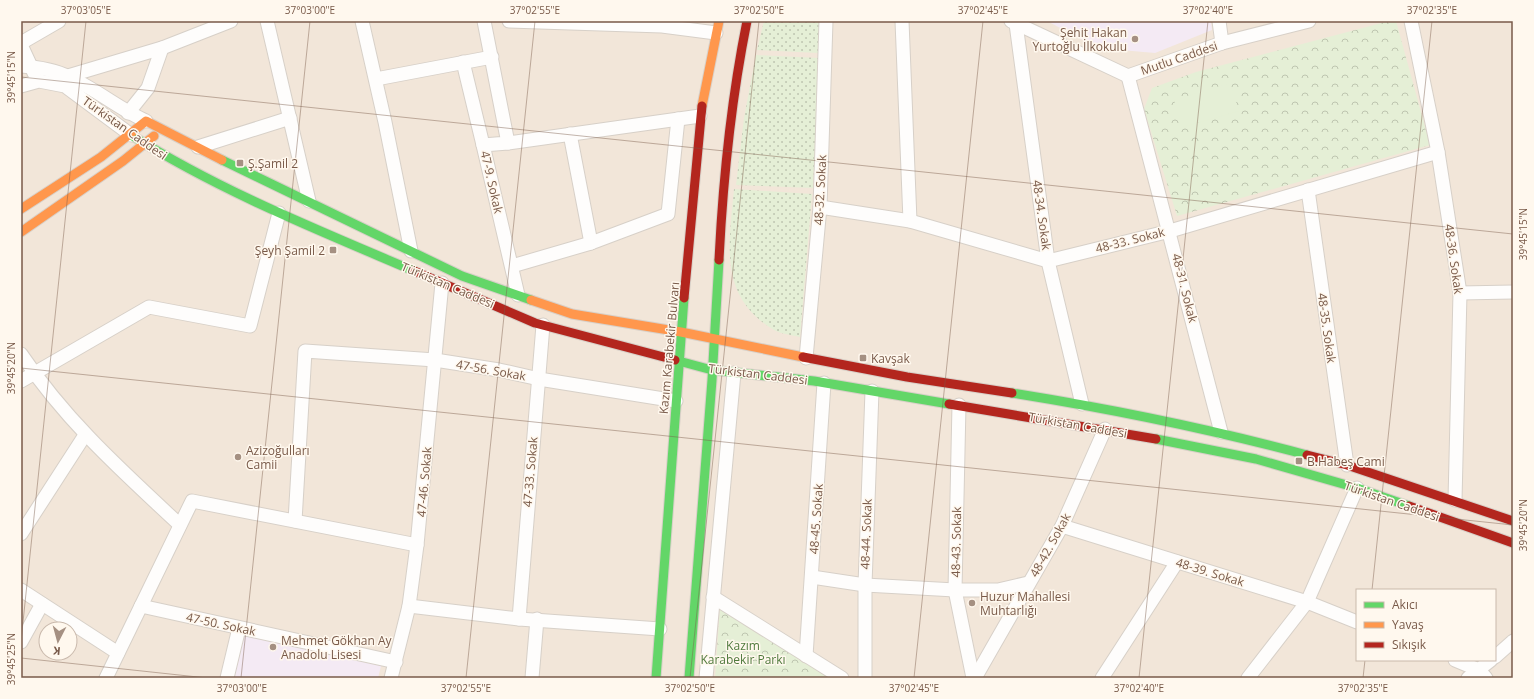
<svg xmlns="http://www.w3.org/2000/svg" width="1534" height="699" viewBox="0 0 1534 699" font-family="'Open Sans',sans-serif">
  <style>
    .residential { fill: #f2e6d9; fill-rule: evenodd }
    .education { fill: #f4eaf4 }
    .grass { fill: url(#grass-dots) }
    .park { fill: url(#park-crowns) }
    .garden { fill: #e5efd6 }
    .lines { fill: none; stroke-linecap: round; stroke-linejoin: round }
    .street-casing { stroke: #d7d0c8; stroke-width: 15 }
    .fast-casing { stroke: #d8d0c8; stroke-width: 11 }
    .slow-casing { stroke: #d8d0c8; stroke-width: 11 }
    .jam-casing { stroke: #d8d0c8; stroke-width: 11 }
    .street { stroke: #fefdfc; stroke-width: 13 }
    .fast { stroke: #63d668; stroke-width: 9 }
    .slow { stroke: #ff974d; stroke-width: 9 }
    .jam { stroke: #b3261e; stroke-width: 9 }
    .ticks { fill: none; stroke: #795a49; stroke-width: 1; stroke-opacity: 0.45 }
    .poi-dot { fill: #a59082; stroke: #fff8ee; stroke-width: 1.5 }
    .labels { text-anchor: middle; dominant-baseline: central; stroke-width: 3; stroke-linejoin: round; paint-order: stroke }
    .poi-label { font-size: 12px; fill: #795a49; stroke: #fff8ee; text-anchor: start }
    .street-label { font-size: 12px; fill: #795a49; stroke: #fff8ee }
    .park-label { font-size: 12px; fill: #507a3d; stroke: #fff8ee }
    .neatline { fill: none; stroke: #795a49; stroke-width: 1.5 }
    .ticks-label { font-size: 10px; text-anchor: middle; fill: #795a49 }
  </style>
  <defs>
    <pattern id="grass-dots" width="8" height="8" patternUnits="userSpaceOnUse"><rect width="8" height="8" fill="#e5efd6"/><path d="M2 2h.1M6 6h.1" fill="none" stroke="#bec5b0" stroke-width="1.8" stroke-linecap="round"/></pattern>
    <pattern id="park-crowns" width="20" height="18" patternUnits="userSpaceOnUse"><rect width="20" height="18" fill="#e5efd6"/><path d="M2 6a3 3 0 1 1 6 0M12 15a3 3 0 1 1 6 0" fill="none" stroke="#bec5b0"/></pattern>
  </defs>
  <rect width="100%" height="100%" fill="#f8f3ec"/>
  <path class="residential" d="M21 21H1513V678H21ZM1357 590H1495V660H1357ZM46 629H70V653H46Z"/>
  <g class="education">
    <polygon points="1047,21 1211,21 1212,30 1155,53 1098,48"/>
    <polygon points="239,631 382,662 378,678 230,678"/>
  </g>
  <g class="grass">
    <polygon points="764,21 820,21 819,53 757,50"/>
    <polygon points="756,55 819,58 813,188 736,185 744,118"/>
    <path d="M734 189 812 194 800 337C792 335 781 334 774 330 718 297 729 244 734 189Z"/>
  </g>
  <g class="park">
    <polygon points="1389,21 1396,21 1430,145 1177,216 1144,109 1152,88 1196,72"/>
    <polygon points="720,607 837,678 715,678"/>
  </g>
  <polygon class="garden" points="1230,83 1239,111 1183,127 1174,100"/>
  <g class="lines">
    <g class="street-casing">
      <g id="street">
        <polyline points="267,21 309,201"/>
        <polyline points="362,21 385,122 411,251"/>
        <polyline points="484,21 508,143 483,145 518,295"/>
        <polyline points="509,21 662,26 716,33"/>
        <polyline points="902,21 910,221"/>
        <polyline points="1011,21 1128,76 1222,43 1309,21"/>
        <polyline points="1219,21 1222,43"/>
        <polyline points="1411,21 1438,152 1460,293 1455,500"/>
        <polyline points="1016,24 1048,261 1082,404"/>
        <polyline points="21,43 59,21"/>
        <polyline points="21,45 34,73"/>
        <polyline points="463,62 483,145"/>
        <path d="M21 66C36 67 55 70 69 77 96 89 119 109 146 121"/>
        <polyline points="68,76 162,48 231,21"/>
        <polyline points="1128,76 1221,432"/>
        <polyline points="376,79 492,57"/>
        <polyline points="21,86 39,81 65,86 131,135"/>
        <polyline points="128,113 148,88 162,48"/>
        <polyline points="570,134 591,243"/>
        <polyline points="508,143 700,116"/>
        <polyline points="198,147 290,118"/>
        <polyline points="1308,190 1347,465"/>
        <polyline points="820,207 910,221 1048,261 1170,231 1438,152"/>
        <polyline points="512,266 591,243 668,214 678,119"/>
        <polyline points="1460,293 1513,292"/>
        <path d="M21 354C66 421 122 471 180 525"/>
        <polyline points="806,358 820,207 826,21"/>
        <polyline points="21,381 149,307 250,326 279,213"/>
        <polyline points="959,405 955,590 973,678"/>
        <polyline points="295,521 305,351 435,360 499,370 539,379 676,401"/>
        <polyline points="1062,526 1307,602 1357,622"/>
        <polyline points="21,534 85,435"/>
        <polyline points="812,577 865,585 955,590 998,590 1028,583"/>
        <polyline points="21,590 118,653"/>
        <polyline points="713,597 842,678"/>
        <polyline points="141,606 396,662"/>
        <polyline points="409,606 519,619 660,629"/>
        <polyline points="519,619 543,325"/>
        <polyline points="21,642 42,604"/>
        <polyline points="806,656 824,383"/>
        <polyline points="1495,657 1513,641"/>
        <polyline points="1455,660 1479,670 1486,678"/>
        <polyline points="106,678 192,501 417,545"/>
        <polyline points="227,678 239,628"/>
        <polyline points="391,678 409,606 417,545 442,283"/>
        <polyline points="532,678 537,619"/>
        <polyline points="706,678 734,373"/>
        <polyline points="865,678 865,585 872,391"/>
        <polyline points="975,678 1062,526 1105,429"/>
        <polyline points="1102,678 1177,562"/>
        <polyline points="1248,678 1307,602 1357,488"/>
        <polyline points="1468,678 1491,660"/>
      </g>
    </g>
    <g class="fast-casing">
      <g id="fast">
        <path d="M131 135C220 191 318 230 414 271"/>
        <polyline points="222,160 462,276 531,300"/>
        <polyline points="675,360 712,370 814,381 949,404"/>
        <path d="M1012 393C1112 409 1210 429 1307 455"/>
        <polyline points="1156,439 1256,459 1357,488 1409,506"/>
        <polyline points="656,678 684,298"/>
        <polyline points="689,678 712,380 719,260"/>
      </g>
    </g>
    <g class="slow-casing">
      <g id="slow">
        <polyline points="702,106 719,21"/>
        <polyline points="21,209 101,157 146,121 222,160"/>
        <polyline points="21,232 123,161 154,136"/>
        <polyline points="531,300 572,314 681,332 803,357"/>
      </g>
    </g>
    <g class="jam-casing">
      <g id="jam">
        <path d="M719 260C723 179 731 100 747 21"/>
        <polyline points="414,271 535,323 675,360"/>
        <polyline points="684,298 702,106"/>
        <polyline points="803,357 907,377 1012,393"/>
        <polyline points="949,404 1156,439"/>
        <polyline points="1307,455 1347,465 1513,521"/>
        <polyline points="1409,506 1513,543"/>
      </g>
    </g>
    <use href="#street" class="street"/>
    <use href="#fast" class="fast"/>
    <use href="#slow" class="slow"/>
    <use href="#jam" class="jam"/>
  </g>
  <path class="ticks" d="M21 77 1513 234M21 368 1513 525M1372 590 1432 21M21 641 86 21M21 658 207 678M241 678 310 21M466 678 535 21M690 678 759 21M914 678 983 21M1139 678 1208 21M1363 678 1365 660"/>
  <g class="poi-dot">
    <circle cx="1135" cy="39" r="4"/>
    <rect x="236" y="159" width="8" height="8" rx="2"/>
    <rect x="329" y="246" width="8" height="8" rx="2"/>
    <rect x="859" y="354" width="8" height="8" rx="2"/>
    <circle cx="238" cy="457" r="4"/>
    <rect x="1295" y="457" width="8" height="8" rx="2"/>
    <circle cx="972" cy="603" r="4"/>
    <circle cx="273" cy="647" r="4"/>
  </g>
  <g class="labels">
    <g class="poi-label">
      <text x="1127" y="32" text-anchor="end">Şehit Hakan<tspan x="1127" dy="14">Yurtoğlu İlkokulu</tspan></text>
      <text x="248" y="163">Ş.Şamil 2</text>
      <text x="325" y="250" text-anchor="end">Şeyh Şamil 2</text>
      <text x="871" y="358">Kavşak</text>
      <text x="246" y="450">Azizoğulları<tspan x="246" dy="14">Camii</tspan></text>
      <text x="1307" y="461">B.Habeş Cami</text>
      <text x="980" y="596">Huzur Mahallesi<tspan x="980" dy="14">Muhtarlığı</tspan></text>
      <text x="281" y="640">Mehmet Gökhan Ay<tspan x="281" dy="14">Anadolu Lisesi</tspan></text>
    </g>
    <g class="street-label">
      <text transform="translate(1179 58) rotate(-19)">Mutlu Caddesi</text>
      <text transform="translate(125 128) rotate(35)">Türkistan Caddesi</text>
      <text transform="translate(492 182) rotate(77)">47-9. Sokak</text>
      <text transform="translate(820 190) rotate(-87)">48-32. Sokak</text>
      <text transform="translate(1042 215) rotate(82)">48-34. Sokak</text>
      <text transform="translate(1130 240) rotate(-14)">48-33. Sokak</text>
      <text transform="translate(1454 259) rotate(82)">48-36. Sokak</text>
      <text transform="translate(448 285) rotate(23)">Türkistan Caddesi</text>
      <text transform="translate(1185 288) rotate(76)">48-31. Sokak</text>
      <text transform="translate(1327 328) rotate(82)">48-35. Sokak</text>
      <text transform="translate(669 348) rotate(-85)">Kazım Karabekir Bulvarı</text>
      <text transform="translate(491 370) rotate(10)">47-56. Sokak</text>
      <text transform="translate(758 374) rotate(7)">Türkistan Caddesi</text>
      <text transform="translate(1078 425) rotate(10)">Türkistan Caddesi</text>
      <text transform="translate(530 472) rotate(-85)">47-33. Sokak</text>
      <text transform="translate(424 482) rotate(-85)">47-46. Sokak</text>
      <text transform="translate(1392 501) rotate(19)">Türkistan Caddesi</text>
      <text transform="translate(816 519) rotate(-86)">48-45. Sokak</text>
      <text transform="translate(866 534) rotate(-88)">48-44. Sokak</text>
      <text transform="translate(956 542) rotate(-89)">48-43. Sokak</text>
      <text transform="translate(1050 545) rotate(-61)">48-42. Sokak</text>
      <text transform="translate(1210 572) rotate(17)">48-39. Sokak</text>
      <text transform="translate(221 624) rotate(12)">47-50. Sokak</text>
    </g>
    <g class="park-label">
      <text x="743" y="645">Kazım<tspan x="743" dy="14">Karabekir Parkı</tspan></text>
    </g>
  </g>
  <rect width="1534" height="699" fill="none" stroke="#fff8ee" stroke-width="44"/>
  <rect x="1356" y="589" width="140" height="72" fill="#fff8ee" stroke="#c9b9ac"/>
  <rect x="1364" y="602" width="20" height="6" fill="#63d668" stroke="#c9b9ac"/>
  <text x="1392" y="609" font-size="12" fill="#795a49">Akıcı</text>
  <rect x="1364" y="622" width="20" height="6" fill="#ff974d" stroke="#c9b9ac"/>
  <text x="1392" y="629" font-size="12" fill="#795a49">Yavaş</text>
  <rect x="1364" y="642" width="20" height="6" fill="#b3261e" stroke="#c9b9ac"/>
  <text x="1392" y="649" font-size="12" fill="#795a49">Sıkışık</text>
  <g transform="translate(58 641) rotate(186)"><circle r="19" fill="#fff8ee" stroke="#c9b9ac"/>
  <path d="M0-3L7 15L0 10L-7 15Z" fill="#a59082"/>
  <text y="-6" font-size="11" font-weight="bold" text-anchor="middle" fill="#795a49">K</text>
  </g>
  <rect x="22" y="22" width="1490" height="655" class="neatline"/>
  <g class="ticks-label">
    <text x="86" y="14">37°03'05"E</text>
    <text x="310" y="14">37°03'00"E</text>
    <text x="535" y="14">37°02'55"E</text>
    <text x="759" y="14">37°02'50"E</text>
    <text x="983" y="14">37°02'45"E</text>
    <text x="1208" y="14">37°02'40"E</text>
    <text x="1432" y="14">37°02'35"E</text>
    <text transform="translate(11 77) rotate(-90)" y="4">39°45'15"N</text>
    <text transform="translate(1523 234) rotate(-90)" y="4">39°45'15"N</text>
    <text transform="translate(11 368) rotate(-90)" y="4">39°45'20"N</text>
    <text transform="translate(1523 525) rotate(-90)" y="4">39°45'20"N</text>
    <text transform="translate(11 659) rotate(-90)" y="4">39°45'25"N</text>
    <text x="242" y="692">37°03'00"E</text>
    <text x="466" y="692">37°02'55"E</text>
    <text x="690" y="692">37°02'50"E</text>
    <text x="914" y="692">37°02'45"E</text>
    <text x="1139" y="692">37°02'40"E</text>
    <text x="1363" y="692">37°02'35"E</text>
  </g>
</svg>
